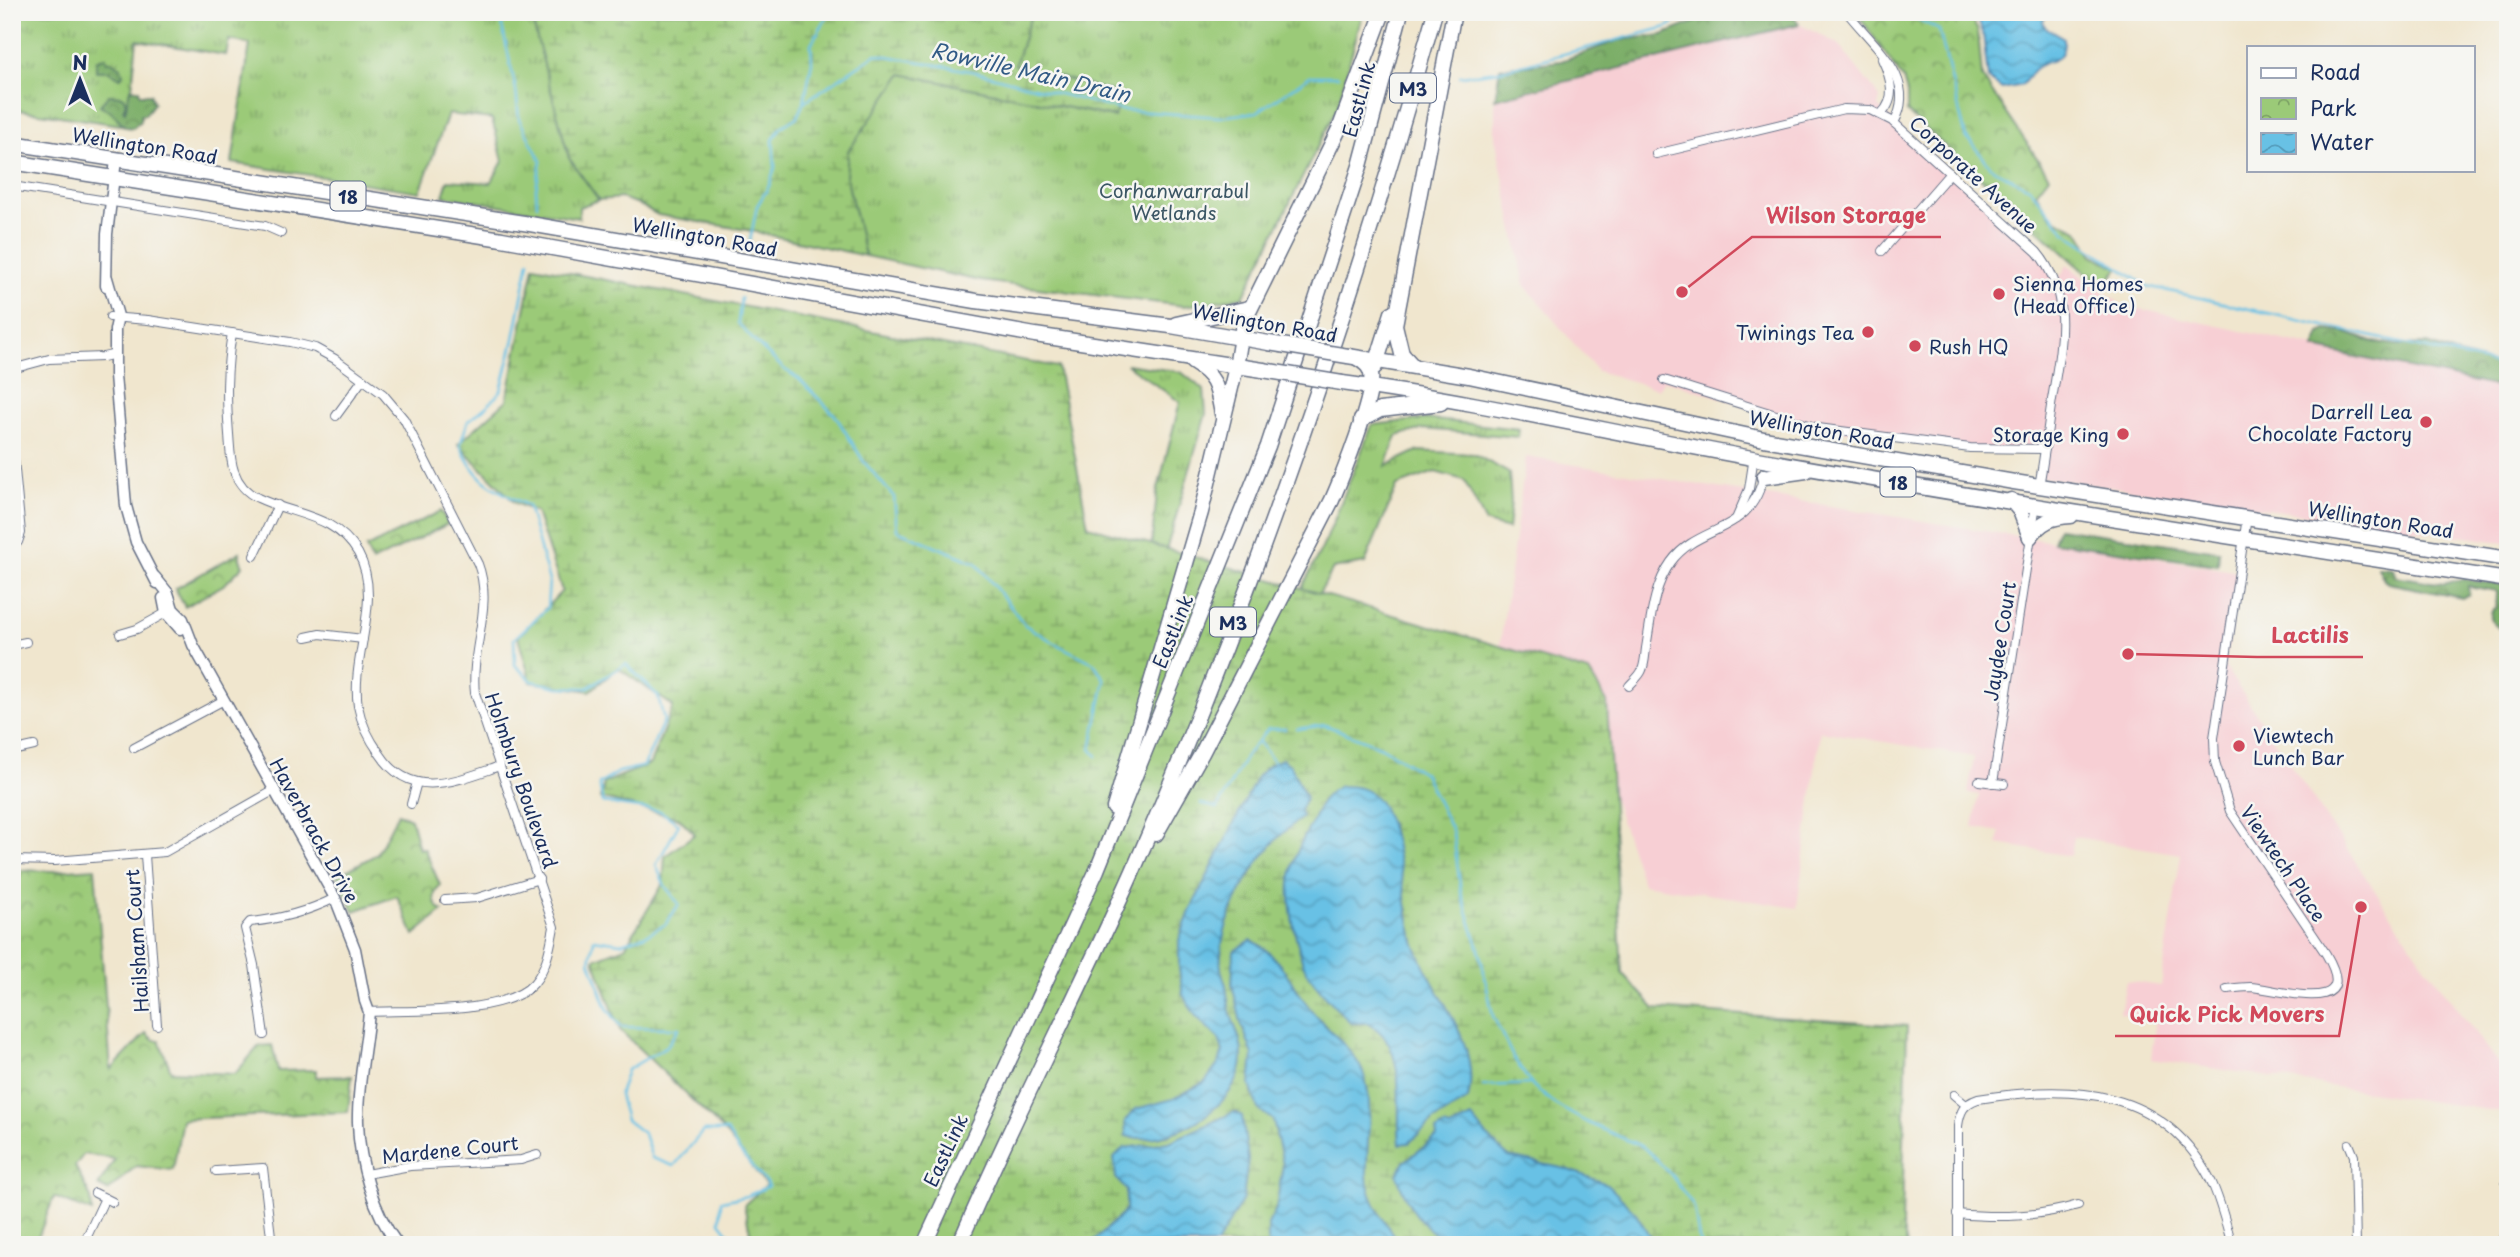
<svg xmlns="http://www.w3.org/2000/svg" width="2520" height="1257" viewBox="0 0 2520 1257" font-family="'Playpen Sans',sans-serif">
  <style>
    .built { fill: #f7cfd4 }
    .grass { fill: url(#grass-tufts); stroke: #5b7c6b; stroke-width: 2 }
    .forest { fill: url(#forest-crowns); stroke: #4c6e63; stroke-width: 2 }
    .wetland { fill: url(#wetland-marsh); stroke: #5b7c6b; stroke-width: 2 }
    .park { fill: url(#park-crowns); stroke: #5b7c6b; stroke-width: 2 }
    .water { fill: url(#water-waves); stroke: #4278a2; stroke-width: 2 }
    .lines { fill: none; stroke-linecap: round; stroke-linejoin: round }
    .stream { stroke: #68c1e5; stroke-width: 2.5 }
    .street-casing { stroke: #666f85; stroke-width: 10 }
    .secondary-casing { stroke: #666f85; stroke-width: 13 }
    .highway-casing { stroke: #666f85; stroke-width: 17 }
    .street { stroke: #fff; stroke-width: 8 }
    .secondary { stroke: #fff; stroke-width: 10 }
    .highway { stroke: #fff; stroke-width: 14 }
    .highway-bridge-casing { stroke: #666f85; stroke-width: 17; stroke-linecap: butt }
    .highway-bridge { stroke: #fff; stroke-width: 14 }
    .poi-dot { fill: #d1495b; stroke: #f6f6f2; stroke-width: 2.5 }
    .labels { text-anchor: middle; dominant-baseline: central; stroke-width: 5; stroke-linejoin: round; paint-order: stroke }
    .shield { fill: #f6f6f2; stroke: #5d6b8a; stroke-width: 2 }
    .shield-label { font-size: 18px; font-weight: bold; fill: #1b2f5e }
    .street-label { font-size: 19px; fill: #1b2f5e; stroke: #f6f6f2 }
    .park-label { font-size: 19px; fill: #3b5664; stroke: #f6f6f2 }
    .poi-label { font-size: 19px; fill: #1b2f5e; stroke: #f6f6f2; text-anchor: start }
    .water-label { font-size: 21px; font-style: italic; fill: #325b86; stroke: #f6f6f2 }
    .leader { fill: none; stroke: #d1495b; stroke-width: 2.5 }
    .callout-dot { fill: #d1495b; stroke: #f6f6f2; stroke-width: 2.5 }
    .callout-label { font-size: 21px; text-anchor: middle; font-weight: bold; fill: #d1495b; stroke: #f6f6f2; stroke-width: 5; stroke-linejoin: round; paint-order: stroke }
  </style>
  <defs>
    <pattern id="grass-tufts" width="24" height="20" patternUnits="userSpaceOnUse" patternTransform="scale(1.75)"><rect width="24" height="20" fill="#9bca78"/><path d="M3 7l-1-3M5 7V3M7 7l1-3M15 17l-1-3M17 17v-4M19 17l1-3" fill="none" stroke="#7ea466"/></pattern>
    <pattern id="forest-crowns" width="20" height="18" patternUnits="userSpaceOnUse" patternTransform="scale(1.75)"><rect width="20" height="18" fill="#7cae68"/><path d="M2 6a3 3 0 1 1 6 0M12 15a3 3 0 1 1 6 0" fill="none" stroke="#658e59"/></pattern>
    <pattern id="wetland-marsh" width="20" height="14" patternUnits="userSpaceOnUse" patternTransform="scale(1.75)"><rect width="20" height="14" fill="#9bca78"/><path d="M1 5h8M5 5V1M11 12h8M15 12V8" fill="none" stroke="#7ea466"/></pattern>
    <pattern id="park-crowns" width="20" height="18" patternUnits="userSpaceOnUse" patternTransform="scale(1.75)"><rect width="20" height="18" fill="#9bca78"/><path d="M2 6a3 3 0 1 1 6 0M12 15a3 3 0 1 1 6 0" fill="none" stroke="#7ea466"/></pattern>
    <pattern id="water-waves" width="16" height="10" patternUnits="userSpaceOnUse" patternTransform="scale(1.75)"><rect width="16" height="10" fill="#68c1e5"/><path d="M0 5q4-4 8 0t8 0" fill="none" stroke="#559dbd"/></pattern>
  </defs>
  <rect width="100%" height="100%" fill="#f6f6f2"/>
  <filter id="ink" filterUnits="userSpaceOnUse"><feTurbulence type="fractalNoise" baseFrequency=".0143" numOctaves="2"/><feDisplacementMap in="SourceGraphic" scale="14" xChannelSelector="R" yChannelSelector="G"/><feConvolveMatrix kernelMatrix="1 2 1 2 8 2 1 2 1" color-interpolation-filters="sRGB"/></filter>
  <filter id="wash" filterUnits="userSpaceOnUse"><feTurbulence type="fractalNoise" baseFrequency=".00686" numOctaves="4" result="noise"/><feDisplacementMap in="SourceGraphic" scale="28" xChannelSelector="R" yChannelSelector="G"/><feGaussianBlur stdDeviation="1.57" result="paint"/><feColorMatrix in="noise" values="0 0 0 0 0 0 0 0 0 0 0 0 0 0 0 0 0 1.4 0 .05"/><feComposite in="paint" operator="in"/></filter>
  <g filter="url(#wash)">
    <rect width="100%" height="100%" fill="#f0e6ce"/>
    <g class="built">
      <polygon points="1799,24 1838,44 1880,97 1878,107 2037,252 2057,282 2067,265 2122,305 2508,389 2508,543 2040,477 2045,450 1970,448 1818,428 1664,380 1658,389 1597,371 1525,286 1495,137 1495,99"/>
      <polygon points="1526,457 2240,572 2225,667 2420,958 2508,1077 2508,1113 2151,1059 2156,1018 2120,1013 2126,981 2161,986 2181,854 2074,837 2071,856 1998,844 2000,832 1973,827 1979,795 1968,793 1974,757 1820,731 1797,908 1643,884 1610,788 1607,702 1589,673 1500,646"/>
    </g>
    <g class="grass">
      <polygon points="12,12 530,12 569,158 599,200 579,207 579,218 443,196 448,180 491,183 503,161 492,119 448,114 420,192 232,163 250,44 229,40 226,55 137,40 128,126 12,109"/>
      <polygon points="1032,12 1363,12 1337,108 1243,297 1184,306 981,281 865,256 846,176 848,151 902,74 1114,117 1121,94 1015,65"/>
      <polygon points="1126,364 1181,372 1204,390 1206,414 1160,571 1148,576 1157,493 1180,402"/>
      <polygon points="1426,419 1519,429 1518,437 1423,429 1397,436 1386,466 1417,451 1474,454 1509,473 1511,502 1508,529 1486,523 1464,480 1435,472 1397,486 1365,563 1333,569 1251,714 1243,706 1326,540 1372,425"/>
    </g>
    <g class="forest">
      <polygon points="1706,12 1791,12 1799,24 1495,99 1500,68 1561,61 1619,40 1662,35 1695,22"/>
      <polygon points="105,57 107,62 111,61 121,67 123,74 120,78 109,71 96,71 96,61"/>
      <polygon points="130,89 139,90 140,94 150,94 154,103 145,115 141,115 141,121 133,128 126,127 111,112 100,105 109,95 123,96 126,103 123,110 125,112"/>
      <polygon points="2327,330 2347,333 2372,342 2398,345 2428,344 2455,354 2502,366 2508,368 2508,389 2314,348 2320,333"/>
      <polygon points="2058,528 2219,551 2218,565 2053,542"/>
      <path d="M2378 567 2393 568 2396 576 2444 584 2461 579 2504 585 2508 588V601L2504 603 2508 613V630C2497 628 2486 622 2493 609L2496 608 2497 591 2468 586 2469 594 2462 598 2388 583 2384 580Z"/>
    </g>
    <g class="wetland">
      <polygon points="530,12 1032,12 1015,65 1121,94 1114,117 902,74 848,151 846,176 865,256 747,230 658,215 638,204 621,198 599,200 569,158"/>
      <polygon points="534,266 1058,367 1088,526 1589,672 1607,702 1622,973 1655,1009 1907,1026 1902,1225 1907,1245 753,1245 744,1205 766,1185 723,1130 620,1030 594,959 625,947 663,884 665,856 695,834 679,818 600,798 604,783 650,764 673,706 618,668 590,691 531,682 518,637 562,591 536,512 515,503 458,444 507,400"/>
    </g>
    <g class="park">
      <polygon points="1856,12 1968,12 1978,31 1982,77 2049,176 2036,193 2051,217 2078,230 2093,255 2119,268 2102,287 1907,112 1907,93 1903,79"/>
      <polygon points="441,511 448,524 372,562 366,548"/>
      <polygon points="240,552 240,559 243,566 225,584 185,607 175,589"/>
      <path d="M398 813 411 819 419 849 424 848 440 885C432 894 432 905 443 911L414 935 397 896 354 911 337 876 377 854Z"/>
      <polygon points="95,868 111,1070 146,1033 153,1040 159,1040 171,1071 235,1074 259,1046 272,1045 278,1071 316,1070 316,1077 352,1076 348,1112 182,1119 173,1170 136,1166 108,1191 98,1186 115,1159 84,1154 75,1166 91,1198 92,1212 54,1197 36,1242 12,1245 12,870 54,871"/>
    </g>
    <g class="water">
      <path d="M1975 12H2048L2043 21 2045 27 2064 38C2065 64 2051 57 2036 68 2030 72 2027 80 2022 85L2002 89 1988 79 1983 33Z"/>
      <path d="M1282 759 1291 766 1306 798 1300 810 1302 818C1261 843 1216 920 1221 969 1222 974 1224 979 1226 985 1227 993 1228 1002 1230 1011 1234 1027 1243 1041 1242 1058 1242 1104 1169 1149 1126 1136L1125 1121 1136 1109 1173 1099 1205 1082 1219 1063 1223 1051 1219 1039 1195 1015 1183 995 1179 969V940L1191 909 1257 777 1269 765Z"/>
      <path d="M1339 786C1354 786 1368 787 1378 800 1399 828 1403 898 1412 934 1426 990 1483 1037 1468 1099L1433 1121 1409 1143 1400 1144C1396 1110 1405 1070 1386 1039 1382 1033 1375 1028 1370 1023H1351C1336 1007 1311 983 1303 964 1300 955 1299 946 1296 937 1286 894 1286 867 1309 828 1321 807 1317 800 1339 786Z"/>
      <path d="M1251 940C1276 952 1290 980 1306 1003 1324 1030 1355 1046 1365 1078 1374 1110 1366 1142 1367 1174 1367 1198 1386 1226 1401 1245H1268V1224L1276 1209 1283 1164 1273 1120 1258 1109 1250 1085 1253 1055 1241 1023 1232 984 1234 951Z"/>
      <polygon points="1234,1112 1242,1116 1248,1159 1243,1199 1216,1245 1090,1245 1126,1210 1126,1190 1116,1178 1114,1158 1124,1148 1169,1142"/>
      <path d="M1472 1117 1492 1142 1509 1157 1567 1169 1607 1184 1636 1213 1655 1245H1449C1421 1225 1407 1207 1397 1175L1404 1162 1437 1137 1436 1131 1444 1126 1450 1128Z"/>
    </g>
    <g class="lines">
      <g class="stream">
        <polyline points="499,12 516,90 519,119 541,161 536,189 537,205"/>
        <polyline points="1904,12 1939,30 1966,137 1994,170 2029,187 2065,232 2147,286 2508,367"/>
        <polyline points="1460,76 1498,71 1667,27 1694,12"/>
        <polyline points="804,102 876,54 976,72 1121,110 1220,117 1257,112 1310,76 1338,76"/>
        <polyline points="750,241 757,206 769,186 775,167 773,140 781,127 797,117 804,102 812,62 811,44 830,12"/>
        <path d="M529 261 514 339 501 391 486 407 468 421 460 445C477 484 492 487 528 506L549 581 547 608 514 639 515 665 532 681 558 687 587 688 626 664 658 696 664 720 644 766 619 772 599 784 603 803 660 811 679 824 656 865 665 886 679 904 666 924 646 935 621 943 594 939 590 961 607 1008 621 1027 679 1028 667 1046 627 1070 619 1095 626 1120 644 1134 652 1158 674 1166 703 1131H727L739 1151 769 1186 747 1196 721 1201 720 1222 738 1245"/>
        <polyline points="741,298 738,323 754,341 784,369 799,379 835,415 864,462 894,497 897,530 976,563 1025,625 1060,646 1094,663 1105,680 1091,749 1097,756"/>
        <polyline points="1297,729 1325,725 1382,747 1424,773 1453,833 1461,892 1479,949 1493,1016 1513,1057 1531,1084 1554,1104 1586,1122 1643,1147 1656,1159 1672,1176 1694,1207 1700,1245"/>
        <polyline points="1258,741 1274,762"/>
        <polyline points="1201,804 1217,808 1248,753 1268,729 1285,729"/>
        <polyline points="1483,1086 1531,1084"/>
      </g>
    </g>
  </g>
  <g filter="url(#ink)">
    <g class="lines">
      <g class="street-casing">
        <g id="street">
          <path d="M1847 12C1873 46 1919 78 1894 123"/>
          <path d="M1881 114C1897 99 1891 78 1882 59"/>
          <path d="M1656 154 1844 109 1870 110 1892 121 2037 252C2075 297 2059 353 2051 406 2047 433 2044 460 2039 486"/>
          <polyline points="12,186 265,226 281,233"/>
          <polyline points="1882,251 1950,173"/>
          <path d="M110 317 148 320 290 342 315 348 335 359 383 394 404 419 478 564C494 606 470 649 475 693L554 927C550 948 547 967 534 983 507 1015 410 1010 369 1012"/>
          <path d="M232 333C226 370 226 397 229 434 230 446 230 460 234 471 238 483 247 493 258 498 295 516 335 514 358 553 384 599 350 657 358 706 361 723 370 740 380 754 411 802 458 780 500 766"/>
          <polyline points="12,369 49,359 103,357 116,354"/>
          <polyline points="1664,380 1818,428 1970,448 2045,449"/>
          <polyline points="336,416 363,379"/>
          <polyline points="12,438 21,533 18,542 12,544"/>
          <polyline points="1736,519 1749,489 1753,463 1760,460"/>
          <polyline points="254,556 278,505"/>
          <polyline points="120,634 137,629 171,610"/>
          <polyline points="306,637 320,634 363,639"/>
          <polyline points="12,645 26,642"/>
          <path d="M1629 686C1633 681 1640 676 1642 670 1645 663 1645 655 1646 648 1651 619 1653 587 1671 562 1699 523 1753 536 1764 473"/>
          <polyline points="134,748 224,700"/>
          <polyline points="12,751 34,746"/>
          <polyline points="1979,781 2004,784"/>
          <polyline points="1993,783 2036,504"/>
          <polyline points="411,804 417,782"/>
          <polyline points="145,855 157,1025"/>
          <polyline points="12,860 55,861 165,852 273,791"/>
          <polyline points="445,900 477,898 539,879"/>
          <path d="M2227 989C2235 988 2242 987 2250 987 2280 989 2364 1018 2326 954L2230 811 2215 762 2214 738 2247 517"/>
          <path d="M264 1035 254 965 245 928 250 922C281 919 307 912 335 898"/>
          <polyline points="1954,1095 1966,1105"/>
          <polyline points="2349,1144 2354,1156 2356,1245"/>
          <polyline points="216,1171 263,1168 272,1245"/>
          <polyline points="366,1174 410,1166 521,1160 537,1155"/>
          <polyline points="2506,1184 2508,1192"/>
          <polyline points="95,1193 113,1202"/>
          <path d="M1957 1214C1999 1218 2037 1217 2078 1205"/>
          <polyline points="83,1245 105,1198"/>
          <path d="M1958 1245V1126C1960 1112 1963 1104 1978 1099 2070 1084 2165 1086 2212 1183 2221 1203 2226 1224 2232 1245"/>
          <polyline points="2501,1245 2508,1222"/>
        </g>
      </g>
      <g class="secondary-casing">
        <g id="secondary">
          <polyline points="107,278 118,316 115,330 115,375 126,506 136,542 157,583"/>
          <polyline points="106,286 107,234 116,160"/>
          <path d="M155 577 168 593 173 609 183 619 193 645 335 898 355 949 365 1001 369 1012C366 1047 357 1088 358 1122 359 1163 373 1212 398 1245"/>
          <polyline points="163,598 166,613 180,629"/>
        </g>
      </g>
      <g class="highway-casing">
        <g id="highway">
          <polyline points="12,143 530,224 976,301 1171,326 1269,343"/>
          <polyline points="12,162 502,239 1035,335 1263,370"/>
          <polyline points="1176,324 1249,308"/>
          <polyline points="1348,356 1469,376 1764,439 2014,482 2508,559"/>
          <path d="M1192 362C1217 377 1217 388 1222 414"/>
          <polyline points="1412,365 1402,354 1395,325 1454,12"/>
          <polyline points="1375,367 1392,313"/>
          <path d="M1342 383C1483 402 1622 435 1763 460 2010 504 2259 541 2508 580"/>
          <polyline points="1361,420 1380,410 1441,403"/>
          <polyline points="1764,477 1806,471"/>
          <polyline points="2011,500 2020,511 2030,537"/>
          <path d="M2030 537C2042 521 2052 517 2071 516"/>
          <polyline points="1114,808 1201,512 1236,367 1243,324 1340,127 1383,12"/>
          <path d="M1156 834 1202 753 1332 500C1342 477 1375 395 1371 374 1370 366 1364 362 1357 358"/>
          <polyline points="924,1245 1097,870 1268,446 1360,166 1401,12"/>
          <path d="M959 1245C1013 1118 1077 997 1133 871 1255 593 1352 304 1435 12"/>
        </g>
      </g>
      <use href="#street" class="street"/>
      <use href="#secondary" class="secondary"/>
      <use href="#highway" class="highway"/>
      <g class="highway-bridge-casing">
        <g id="highway-bridge">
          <polyline points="1269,343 1348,356"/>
          <polyline points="1263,370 1342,383"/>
        </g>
      </g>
      <use href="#highway-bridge" class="highway-bridge"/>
    </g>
  </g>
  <g class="poi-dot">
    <circle cx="1999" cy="294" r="7"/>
    <circle cx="1868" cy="332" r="7"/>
    <circle cx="1915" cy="346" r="7"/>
    <circle cx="2426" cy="422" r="7"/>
    <circle cx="2123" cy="434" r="7"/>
    <circle cx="2239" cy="746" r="7"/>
  </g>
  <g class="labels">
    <g class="shield">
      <rect x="1390" y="73.5" width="46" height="29" rx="5"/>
      <rect x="330.5" y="181.5" width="35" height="29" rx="5"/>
      <rect x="1880.5" y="467.5" width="35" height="29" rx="5"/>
      <rect x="1210" y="607.5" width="46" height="29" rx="5"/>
    </g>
    <g class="shield-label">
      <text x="1413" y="88">M3</text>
      <text x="348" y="196">18</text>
      <text x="1898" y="482">18</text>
      <text x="1233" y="622">M3</text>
    </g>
    <g class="street-label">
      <text transform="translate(1358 99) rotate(-75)">EastLink</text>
      <text transform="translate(145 145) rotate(9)">Wellington Road</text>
      <text transform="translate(1974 174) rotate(42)">Corporate Avenue</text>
      <text transform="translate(705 236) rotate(10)">Wellington Road</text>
      <text transform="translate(1265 322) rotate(10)">Wellington Road</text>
      <text transform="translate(1822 429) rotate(10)">Wellington Road</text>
      <text transform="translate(2381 519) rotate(9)">Wellington Road</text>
      <text transform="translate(1172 631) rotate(-68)">EastLink</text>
      <text transform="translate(1999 641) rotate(-81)">Jaydee Court</text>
      <text transform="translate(522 780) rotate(71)">Holmbury Boulevard</text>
      <text transform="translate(315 830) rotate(61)">Haverbrack Drive</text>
      <text transform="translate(2284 863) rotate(56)">Viewtech Place</text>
      <text transform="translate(136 941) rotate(-94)">Hailsham Court</text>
      <text transform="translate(450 1149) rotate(-6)">Mardene Court</text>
      <text transform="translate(945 1150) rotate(-65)">EastLink</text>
    </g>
    <g class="park-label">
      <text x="1174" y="190">Corhanwarrabul<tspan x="1174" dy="22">Wetlands</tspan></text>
    </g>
    <g class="poi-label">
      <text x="2013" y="283">Sienna Homes<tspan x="2013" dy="22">(Head Office)</tspan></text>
      <text x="1854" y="332" text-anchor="end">Twinings Tea</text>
      <text x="1929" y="346">Rush HQ</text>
      <text x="2412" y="411" text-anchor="end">Darrell Lea<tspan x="2412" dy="22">Chocolate Factory</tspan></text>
      <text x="2109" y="434" text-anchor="end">Storage King</text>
      <text x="2253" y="735">Viewtech<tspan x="2253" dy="22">Lunch Bar</tspan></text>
    </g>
    <g class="water-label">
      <text transform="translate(1031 71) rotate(13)">Rowville Main Drain</text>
    </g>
  </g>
  <path class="leader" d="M1682 292L1752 237H1941M2128 654L2257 657H2363M2361 907L2339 1036H2115"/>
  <g class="callout-dot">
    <circle cx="1682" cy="292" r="7"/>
    <circle cx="2128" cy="654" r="7"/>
    <circle cx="2361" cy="907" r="7"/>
  </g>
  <g class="callout-label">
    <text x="1846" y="223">Wilson Storage</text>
    <text x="2310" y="643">Lactilis</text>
    <text x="2227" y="1022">Quick Pick Movers</text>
  </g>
  <rect width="2520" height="1257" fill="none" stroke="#f6f6f2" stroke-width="42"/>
  <rect x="2247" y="46" width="228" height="126" fill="#f6f6f2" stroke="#9ea6b7" stroke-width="2"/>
  <rect x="2261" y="68" width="35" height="10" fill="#ffffff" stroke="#9ea6b7" stroke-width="2"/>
  <text x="2310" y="80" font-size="21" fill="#1b2f5e">Road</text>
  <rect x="2261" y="98" width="35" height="21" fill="url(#park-crowns)" stroke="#9ea6b7" stroke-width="2"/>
  <text x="2310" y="116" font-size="21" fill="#1b2f5e">Park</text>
  <rect x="2261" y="133" width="35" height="21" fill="url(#water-waves)" stroke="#9ea6b7" stroke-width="2"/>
  <text x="2310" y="150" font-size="21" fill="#1b2f5e">Water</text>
  <g transform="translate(80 80)" stroke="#f6f6f2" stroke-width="5" paint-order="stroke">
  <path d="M0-5L12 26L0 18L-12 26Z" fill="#1b2f5e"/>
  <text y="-10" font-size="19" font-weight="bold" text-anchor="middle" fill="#1b2f5e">N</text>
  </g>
</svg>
